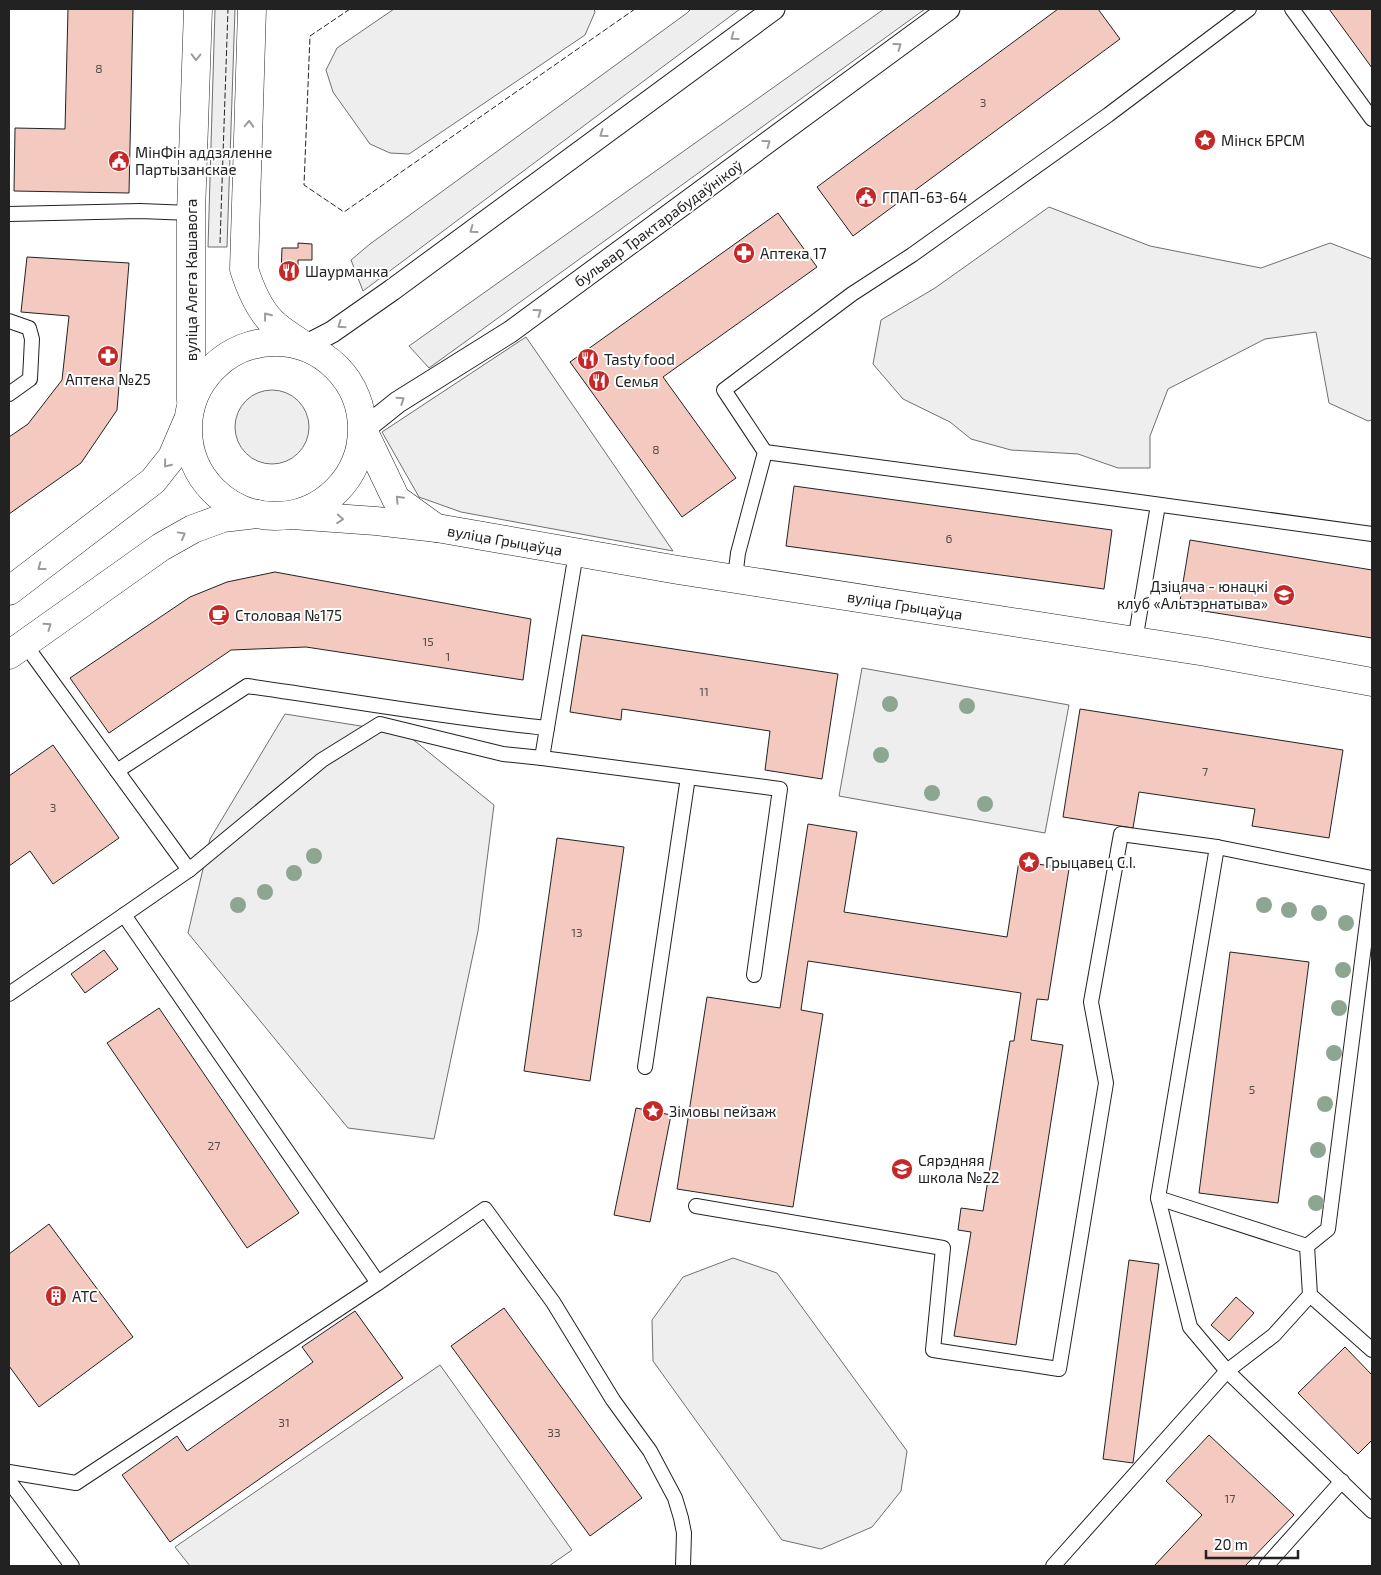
<svg xmlns="http://www.w3.org/2000/svg" width="1381" height="1575" viewBox="0 0 1381 1575" font-family="'Exo 2',sans-serif">
  <style>
    .green { fill: #eee; stroke: #6f6f6f }
    .building { fill: #f3c9c0; stroke: #222 }
    .lines { fill: none; stroke-linecap: round; stroke-linejoin: round }
    .service-casing { stroke: #222; stroke-width: 16 }
    .pedestrian-casing { stroke: #222; stroke-width: 23 }
    .tertiary-casing { stroke: #222; stroke-width: 29 }
    .secondary-casing { stroke: #222; stroke-width: 29 }
    .service { stroke: #fff; stroke-width: 14 }
    .pedestrian { stroke: #fff; stroke-width: 21 }
    .tertiary { stroke: #fff; stroke-width: 28 }
    .secondary { stroke: #fff; stroke-width: 28 }
    .fence { stroke: #222; stroke-width: 1; stroke-dasharray: 6 2.5; stroke-linecap: butt }
    .tree { fill: #8da692 }
    .oneway { stroke: #9c9c9c }
    .labels { text-anchor: middle; dominant-baseline: central; stroke-width: 4; stroke-linejoin: round; paint-order: stroke }
    .number-label { font-size: 12px; fill: #564c4a }
    .poi-label { font-size: 15px; fill: #222; stroke: #fff; text-anchor: start }
    .street-label { font-size: 15px; fill: #222; stroke: #fff }
  </style>
  <rect width="100%" height="100%" fill="#fff"/>
  <g class="green">
    <polygon points="215,9 235,9 227,247 208,247"/>
    <polygon points="394,9 594,9 595,12 585,35 409,154 390,153 370,144 333,92 326,70 337,48"/>
    <polygon points="691,9 740,9 363,291 351,260 370,244 687,13"/>
    <polygon points="884,9 925,9 429,368 409,346"/>
    <polygon points="1049,207 1150,246 1261,268 1330,243 1372,259 1372,420 1368,421 1329,403 1316,332 1265,339 1168,389 1150,436 1150,468 1118,468 1078,454 1011,450 971,439 950,422 903,399 873,364 881,320 935,288"/>
    <polygon points="526,337 673,551 461,512 419,497 382,432"/>
    <circle cx="272" cy="427" r="37"/>
    <polygon points="862,668 1069,705 1045,833 839,796"/>
    <polygon points="285,714 405,733 494,805 478,931 434,1139 348,1128 188,933 210,839"/>
    <polygon points="733,1258 777,1273 907,1451 901,1491 872,1527 821,1549 782,1540 653,1361 652,1320 683,1277"/>
    <polygon points="440,1365 572,1550 549,1566 190,1566 175,1547"/>
  </g>
  <g class="building">
    <polygon points="68,9 133,9 129,193 14,191 15,128 65,129"/>
    <polygon points="1058,9 1098,9 1120,39 853,236 817,187"/>
    <polygon points="1329,9 1372,9 1372,68 1351,39"/>
    <polygon points="778,213 817,267 663,377 736,478 682,517 570,362"/>
    <polygon points="298,243 312,244 312,260 298,260 298,276 281,275 282,248 298,248"/>
    <polygon points="27,257 129,263 117,410 81,463 9,514 9,437 28,424 62,380 69,316 21,312"/>
    <polygon points="794,486 1112,530 1104,589 786,546"/>
    <polygon points="1190,540 1372,570 1372,638 1179,607"/>
    <polygon points="275,572 531,619 523,680 306,647 231,650 109,733 70,678 190,597 227,582"/>
    <polygon points="582,635 838,674 822,779 765,770 770,731 622,709 621,720 570,712"/>
    <polygon points="1080,709 1343,750 1329,838 1252,826 1255,809 1139,792 1133,828 1063,817"/>
    <polygon points="53,745 119,838 53,884 30,851 9,866 9,776"/>
    <polygon points="808,824 857,832 844,912 1007,937 1019,861 1069,869 1048,1000 1037,999 1031,1040 1063,1045 1016,1345 954,1336 971,1232 958,1230 961,1208 983,1211 1010,1041 1014,1041 1021,993 808,961 801,1010 823,1014 793,1207 677,1189 707,997 780,1008"/>
    <polygon points="557,838 624,847 590,1081 524,1071"/>
    <polygon points="104,950 118,969 85,993 71,974"/>
    <polygon points="1230,952 1309,962 1278,1203 1199,1193"/>
    <polygon points="159,1008 299,1213 247,1248 107,1043"/>
    <polygon points="636,1108 671,1115 650,1222 614,1215"/>
    <polygon points="49,1224 133,1337 39,1407 9,1366 9,1254"/>
    <polygon points="1129,1260 1159,1264 1133,1463 1103,1459"/>
    <polygon points="1236,1297 1254,1313 1229,1341 1211,1325"/>
    <polygon points="504,1308 642,1498 590,1536 451,1346"/>
    <polygon points="355,1311 403,1378 170,1542 122,1475 177,1436 187,1451 313,1362 302,1347"/>
    <polygon points="1345,1347 1372,1375 1372,1440 1358,1454 1298,1393"/>
    <polygon points="1209,1435 1294,1515 1245,1566 1154,1566 1202,1515 1166,1481"/>
  </g>
  <g class="lines">
    <g class="service-casing">
      <g id="service">
        <polyline points="1292,9 1372,119"/>
        <polyline points="9,214 140,211 191,213"/>
        <polyline points="9,321 29,328 32,339 30,379 9,394"/>
        <path d="M765 452C967 478 1170 506 1372 534"/>
        <polyline points="735,578 738,553 765,452 724,390 852,294 912,255 1108,115 1249,9"/>
        <polyline points="1135,641 1158,505"/>
        <polyline points="24,643 189,870"/>
        <polyline points="542,758 576,553"/>
        <path d="M117 771 247 686C347 700 447 718 547 728"/>
        <polyline points="1217,847 1158,1198 1307,1246"/>
        <polyline points="1372,883 1328,1229 1307,1246 1310,1295 1274,1335 1227,1371 1372,1511"/>
        <polyline points="124,915 189,870 322,760 380,724 503,754 542,758 780,789 754,975"/>
        <polyline points="9,994 124,915 378,1283"/>
        <polyline points="645,1067 688,777"/>
        <polyline points="696,1206 943,1248 933,1350 1059,1369 1106,1083 1091,1002 1121,834 1217,847 1372,878"/>
        <polyline points="1310,1295 1372,1350"/>
        <polyline points="9,1472 76,1483 378,1283 485,1209 553,1302 613,1400 650,1451 675,1498 681,1518 684,1533 683,1566"/>
        <polyline points="9,1481 72,1566"/>
        <polyline points="1053,1566 1227,1371 1190,1327 1158,1198"/>
        <polyline points="1266,1566 1342,1481"/>
      </g>
    </g>
    <g class="pedestrian-casing">
      <g id="pedestrian">
        <polyline points="305,346 332,332 392,290 774,9"/>
        <polyline points="363,430 398,402 510,332 949,9"/>
      </g>
    </g>
    <g class="tertiary-casing">
      <g id="tertiary">
        <polyline points="363,430 396,499 436,528"/>
        <polyline points="292,515 376,521 437,528 678,570 1206,652 1372,682"/>
      </g>
    </g>
    <g class="secondary-casing">
      <g id="secondary">
        <path d="M252 9 244 269C250 288 258 308 272 322 281 331 292 337 302 344"/>
        <circle cx="275" cy="429" r="87"/>
        <polyline points="191,400 191,213 198,9"/>
        <polyline points="9,591 153,481 172,457 187,422"/>
        <polyline points="9,655 161,547 193,529 223,518 257,514"/>
      </g>
    </g>
    <use href="#service" class="service"/>
    <use href="#pedestrian" class="pedestrian"/>
    <use href="#tertiary" class="tertiary"/>
    <use href="#secondary" class="secondary"/>
    <g class="fence">
      <polyline points="350,9 310,36 304,185 344,212 635,9"/>
      <polyline points="220,243 228,9"/>
    </g>
  </g>
  <g class="tree">
    <circle cx="890" cy="704" r="8"/>
    <circle cx="967" cy="706" r="8"/>
    <circle cx="881" cy="755" r="8"/>
    <circle cx="932" cy="793" r="8"/>
    <circle cx="985" cy="804" r="8"/>
    <circle cx="314" cy="856" r="8"/>
    <circle cx="294" cy="873" r="8"/>
    <circle cx="265" cy="892" r="8"/>
    <circle cx="238" cy="905" r="8"/>
    <circle cx="1264" cy="905" r="8"/>
    <circle cx="1289" cy="910" r="8"/>
    <circle cx="1319" cy="913" r="8"/>
    <circle cx="1346" cy="923" r="8"/>
    <circle cx="1343" cy="970" r="8"/>
    <circle cx="1339" cy="1008" r="8"/>
    <circle cx="1334" cy="1053" r="8"/>
    <circle cx="1325" cy="1104" r="8"/>
    <circle cx="1318" cy="1150" r="8"/>
    <circle cx="1316" cy="1203" r="8"/>
  </g>
  <defs><path id="oneway-chevron" d="M-2-3.5L2.5 0L-2 3.5" fill="none" stroke-width="1.6" stroke-linecap="round" stroke-linejoin="round" transform="scale(1.25)"/></defs>
  <g class="oneway">
    <use href="#oneway-chevron" transform="translate(734 37) rotate(144)"/>
    <use href="#oneway-chevron" transform="translate(898 46) rotate(-36)"/>
    <use href="#oneway-chevron" transform="translate(196 57) rotate(91)"/>
    <use href="#oneway-chevron" transform="translate(249 124) rotate(-88)"/>
    <use href="#oneway-chevron" transform="translate(603 134) rotate(144)"/>
    <use href="#oneway-chevron" transform="translate(767 143) rotate(-36)"/>
    <use href="#oneway-chevron" transform="translate(473 230) rotate(144)"/>
    <use href="#oneway-chevron" transform="translate(538 312) rotate(-36)"/>
    <use href="#oneway-chevron" transform="translate(267 316) rotate(-128)"/>
    <use href="#oneway-chevron" transform="translate(341 325) rotate(145)"/>
    <use href="#oneway-chevron" transform="translate(401 400) rotate(-34)"/>
    <use href="#oneway-chevron" transform="translate(167 464) rotate(129)"/>
    <use href="#oneway-chevron" transform="translate(399 499) rotate(-134)"/>
    <use href="#oneway-chevron" transform="translate(340 519) rotate(4)"/>
    <use href="#oneway-chevron" transform="translate(182 535) rotate(-29)"/>
    <use href="#oneway-chevron" transform="translate(41 567) rotate(143)"/>
    <use href="#oneway-chevron" transform="translate(48 626) rotate(-35)"/>
  </g>
  <defs>
    <g id="sight-disc" transform="scale(1.125)"><circle r="9.5" fill="#c62828" stroke="#fff"/><path d="M0-6L1.8-2.2L6-1.7L2.9 1.2L3.7 5.4L0 3.3L-3.7 5.4L-2.9 1.2L-6-1.7L-1.8-2.2Z" fill="#fff"/></g>
    <g id="civic-disc" transform="scale(1.125)"><circle r="9.5" fill="#c62828" stroke="#fff"/><path d="M-.6-6.5H3V-4.5H.6V-3L4-1V1h2V6H-6V1h2V-1L-.6-3ZM-1.2 2.5V6h2.4V2.5Z" fill="#fff"/></g>
    <g id="pharmacy-disc" transform="scale(1.125)"><circle r="9.5" fill="#c62828" stroke="#fff"/><path d="M-2-6h4v4h4v4h-4v4h-4v-4h-4v-4h4Z" fill="#fff"/></g>
    <g id="restaurant-disc" transform="scale(1.125)"><circle r="9.5" fill="#c62828" stroke="#fff"/><path d="M-5-6h1v4h1v-4h1v4h1v-4h1v5L-1.5 .5V6h-2V.5L-5-1ZM5-6V6H3V1.5H1.5Q1.5-4 5-6Z" fill="#fff"/></g>
    <g id="school-disc" transform="scale(1.125)"><circle r="9.5" fill="#c62828" stroke="#fff"/><path d="M0-5L7-2L0 1L-7-2ZM-4 1L0 2.5L4 1V4Q0 6-4 4Z" fill="#fff"/></g>
    <g id="cafe-disc" transform="scale(1.125)"><circle r="9.5" fill="#c62828" stroke="#fff"/><path d="M-5.5-4.5H6V0H3Q3 3.5 0 3.5H-2.5Q-5.5 3.5-5.5 0ZM3-3.2v2h1.7v-2ZM-6 4.5H4V6H-6Z" fill="#fff"/></g>
    <g id="building-disc" transform="scale(1.125)"><circle r="9.5" fill="#c62828" stroke="#fff"/><path d="M-4-6H4V6H1V3H-1V6H-4ZM-2.5-4.3h1.7v1.8h-1.7ZM.8-4.3h1.7v1.8H.8ZM-2.5-1h1.7V.8h-1.7ZM.8-1h1.7V.8H.8Z" fill="#fff"/></g>
  </defs>
  <g fill-rule="evenodd">
    <use href="#sight-disc" x="1205" y="140"/>
    <use href="#civic-disc" x="119" y="161"/>
    <use href="#civic-disc" x="866" y="197"/>
    <use href="#pharmacy-disc" x="744" y="253"/>
    <use href="#restaurant-disc" x="289" y="271"/>
    <use href="#pharmacy-disc" x="108" y="356"/>
    <use href="#restaurant-disc" x="588" y="359"/>
    <use href="#restaurant-disc" x="599" y="381"/>
    <use href="#school-disc" x="1284" y="595"/>
    <use href="#cafe-disc" x="219" y="615"/>
    <use href="#sight-disc" x="1029" y="862"/>
    <use href="#sight-disc" x="653" y="1111"/>
    <use href="#school-disc" x="902" y="1169"/>
    <use href="#building-disc" x="56" y="1296"/>
  </g>
  <g class="labels">
    <g class="number-label">
      <text x="99" y="68">8</text>
      <text x="983" y="102">3</text>
      <text x="656" y="449">8</text>
      <text x="949" y="538">6</text>
      <text x="428" y="641">15</text>
      <text x="448" y="656">1</text>
      <text x="704" y="691">11</text>
      <text x="1205" y="771">7</text>
      <text x="53" y="807">3</text>
      <text x="577" y="932">13</text>
      <text x="1252" y="1089">5</text>
      <text x="214" y="1145">27</text>
      <text x="284" y="1422">31</text>
      <text x="554" y="1432">33</text>
      <text x="1230" y="1498">17</text>
    </g>
    <g class="poi-label">
      <text x="1221" y="140">Мінск БРСМ</text>
      <text x="135" y="152">МінФін аддзяленне<tspan x="135" dy="17">Партызанскае</tspan></text>
      <text x="882" y="197">ГПАП-63-64</text>
      <text x="760" y="253">Аптека 17</text>
      <text x="305" y="271">Шаурманка</text>
      <text x="604" y="359">Tasty food</text>
      <text x="108" y="379" text-anchor="middle">Аптека №25</text>
      <text x="615" y="381">Семья</text>
      <text x="1268" y="586" text-anchor="end">Дзіцяча - юнацкі<tspan x="1268" dy="17">клуб «Альтэрнатыва»</tspan></text>
      <text x="235" y="615">Столовая №175</text>
      <text x="1045" y="862">Грыцавец С.І.</text>
      <text x="669" y="1111">Зімовы пейзаж</text>
      <text x="918" y="1160">Сярэдняя<tspan x="918" dy="17">школа №22</tspan></text>
      <text x="72" y="1296">АТС</text>
    </g>
    <g class="street-label">
      <text transform="translate(658 223) rotate(-36)">бульвар Трактарабудаўнікоў</text>
      <text transform="translate(191 280) rotate(-90)">вуліца Алега Кашавога</text>
      <text transform="translate(505 540) rotate(10)">вуліца Грыцаўца</text>
      <text transform="translate(905 605) rotate(9)">вуліца Грыцаўца</text>
    </g>
  </g>
  <rect width="1381" height="1575" fill="none" stroke="#222222" stroke-width="20"/>
  <path d="M1206 1550v8h92v-8" fill="none" stroke="#222222" stroke-width="2.5"/>
  <text x="1214" y="1550" font-size="15" fill="#222222" stroke="#ffffff" stroke-width="4" paint-order="stroke">20 m</text>
</svg>
